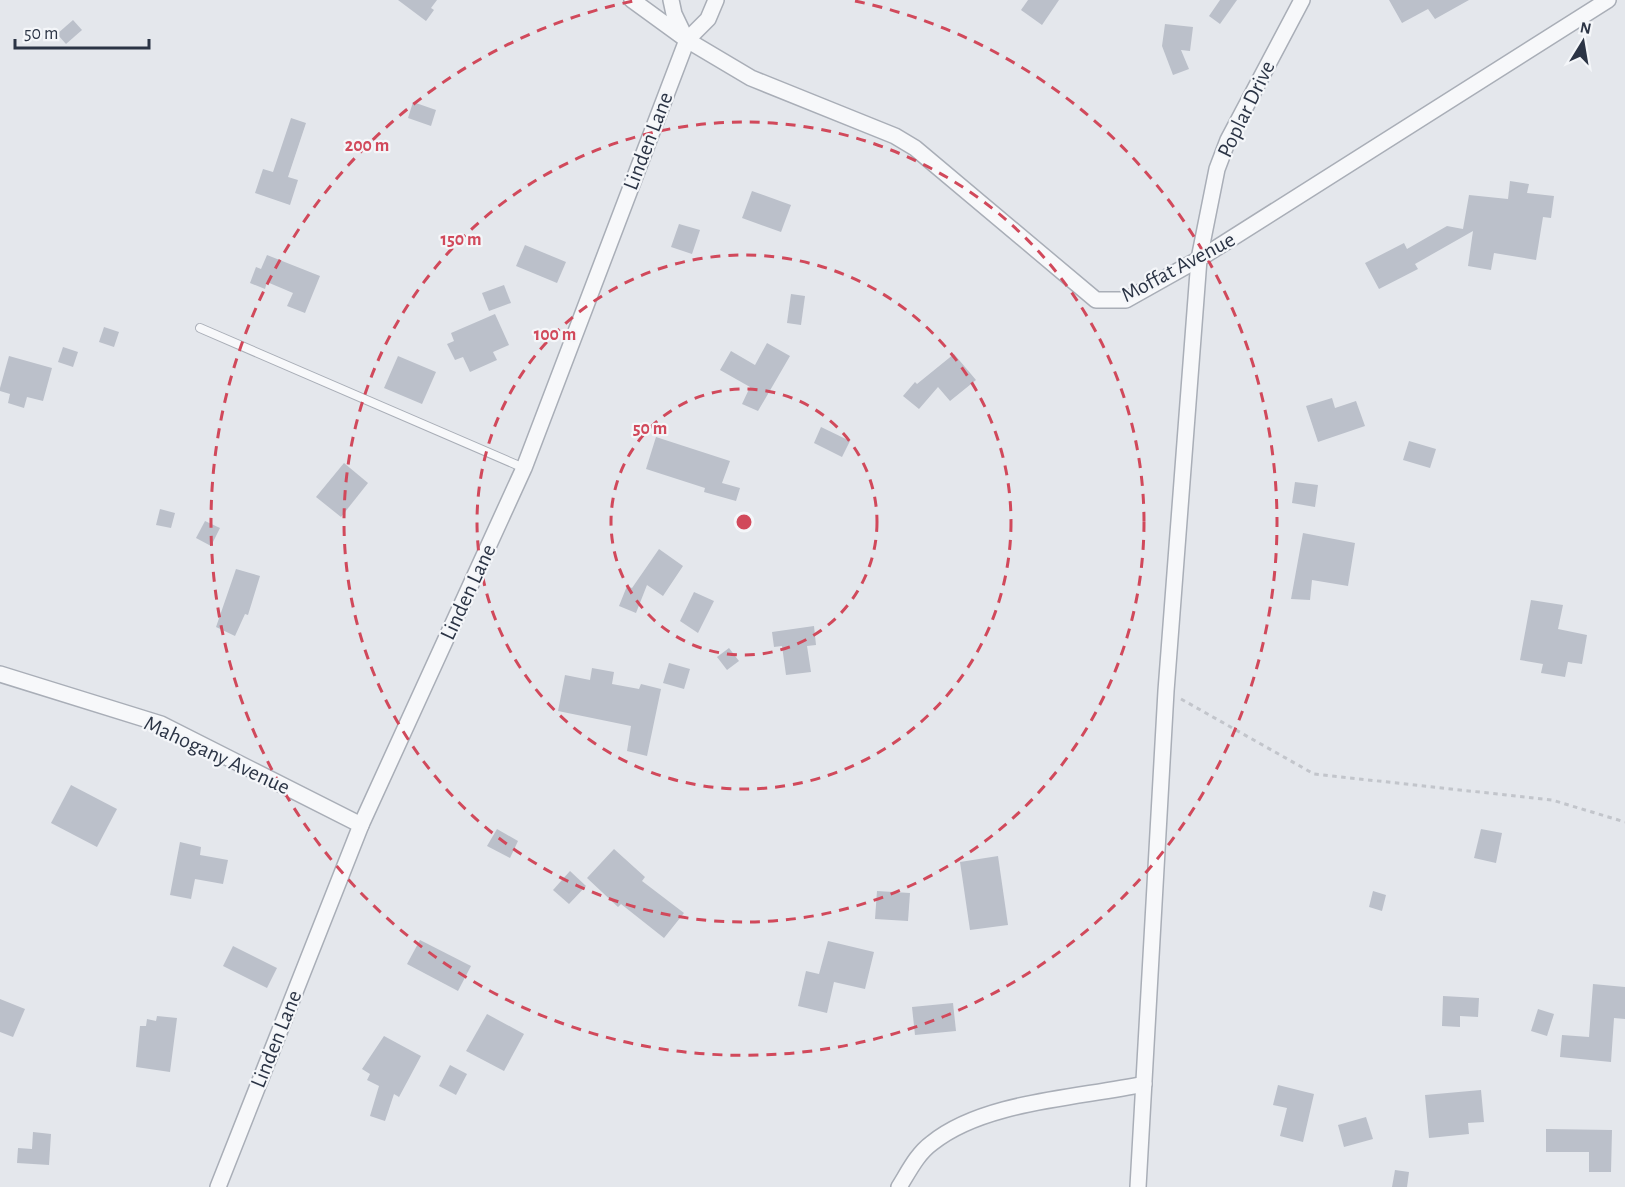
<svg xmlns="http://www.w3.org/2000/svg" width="1625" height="1187" viewBox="0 0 1625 1187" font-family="'Alegreya Sans',sans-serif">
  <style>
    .building { fill: #bbc0ca }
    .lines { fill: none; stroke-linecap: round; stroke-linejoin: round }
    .lane-casing { stroke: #a9aeb7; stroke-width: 10 }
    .street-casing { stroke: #a9aeb7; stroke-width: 18 }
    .path { stroke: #c2c5cb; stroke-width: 3; stroke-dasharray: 4.5 4.5; stroke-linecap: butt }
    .lane { stroke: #f7f8fa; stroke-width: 8 }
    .street { stroke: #f7f8fa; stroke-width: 15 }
    .ring { fill: none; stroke: #d1495b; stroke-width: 3; stroke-dasharray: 10 8 }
    .labels { text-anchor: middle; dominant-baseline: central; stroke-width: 4.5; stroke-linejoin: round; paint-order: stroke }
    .street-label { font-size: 22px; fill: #2b3445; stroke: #f4f6f9 }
    .centre { fill: #d1495b; stroke: #f4f6f9; stroke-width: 3 }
    .ring-label { font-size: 18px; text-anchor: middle; font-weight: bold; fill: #d1495b; stroke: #f4f6f9; stroke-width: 4.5; stroke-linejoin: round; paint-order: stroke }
  </style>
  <rect width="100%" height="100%" fill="#e4e7ec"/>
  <g class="building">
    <polygon points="398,0 437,0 431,8 434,10 426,21"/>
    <polygon points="1028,0 1059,0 1042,25 1021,10"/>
    <polygon points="1220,0 1237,0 1220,24 1209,16"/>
    <polygon points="1389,0 1469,0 1435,19 1428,9 1402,23"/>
    <polygon points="73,20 82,30 66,44 57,34"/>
    <polygon points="1165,24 1193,27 1190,51 1181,50 1189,69 1173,75 1162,46"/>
    <polygon points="413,102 436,110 431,126 408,118"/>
    <polygon points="291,118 306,123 288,177 298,180 290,205 255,193 263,169 273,172"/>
    <polygon points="1510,181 1529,184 1527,193 1554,196 1551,218 1543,217 1536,260 1494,253 1491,270 1468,266 1473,231 1415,264 1418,269 1379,289 1365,263 1404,243 1407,249 1447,226 1463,229 1469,195 1508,199"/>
    <polygon points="752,191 791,205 781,232 742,218"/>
    <polygon points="679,224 700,230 692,254 671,247"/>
    <polygon points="525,245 566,262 557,283 516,266"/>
    <polygon points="267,255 320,276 305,313 287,306 293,293 267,282 265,289 250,283 256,267 261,269"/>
    <polygon points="504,285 511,303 489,311 482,293"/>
    <polygon points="791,294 805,296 801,325 787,323"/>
    <polygon points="495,314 509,345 493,352 497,360 470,372 463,357 455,360 447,344 454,341 451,333"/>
    <polygon points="104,327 119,332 114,347 99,342"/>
    <polygon points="767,343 790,356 758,411 742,404 750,387 720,370 731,351 755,365"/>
    <polygon points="63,347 78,352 73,367 58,362"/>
    <polygon points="954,354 976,380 950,401 938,387 919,409 903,396 915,382 917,384"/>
    <polygon points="9,356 52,368 43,401 27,397 24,408 8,403 10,394 0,391 0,388"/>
    <polygon points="398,356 436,372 422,404 384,388"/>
    <polygon points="1332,398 1335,408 1356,401 1365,426 1318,442 1306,406"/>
    <polygon points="821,427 850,441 842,457 814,443"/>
    <polygon points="656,437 730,461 722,483 740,488 736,501 704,492 705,488 646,469"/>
    <polygon points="1409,441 1436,449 1430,468 1403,460"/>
    <polygon points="344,463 368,483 341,517 316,497"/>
    <polygon points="1295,482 1318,485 1315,507 1292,503"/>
    <polygon points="160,509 175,513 171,528 156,525"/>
    <polygon points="205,521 220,528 211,546 196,538"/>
    <polygon points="1303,533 1355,543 1348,586 1312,580 1310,600 1291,599"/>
    <polygon points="659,549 683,566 663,596 647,585 636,613 619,606 627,586 632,588"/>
    <polygon points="236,569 260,576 248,615 245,614 235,636 216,627"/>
    <polygon points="694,592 714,601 698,633 680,621"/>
    <polygon points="1531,600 1563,605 1558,629 1587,635 1582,664 1568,662 1565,677 1541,673 1543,664 1520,660"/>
    <polygon points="814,626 816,645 807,646 811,672 786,675 782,646 774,647 772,632"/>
    <polygon points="729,648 739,661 727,670 717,657"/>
    <polygon points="669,663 690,669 684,689 663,683"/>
    <polygon points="592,668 614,672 612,684 639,689 641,684 661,689 647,756 627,751 631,726 558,711 565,675 590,680"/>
    <polygon points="71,785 117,809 97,847 51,823"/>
    <polygon points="497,829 518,841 510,858 487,846"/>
    <polygon points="1481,829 1502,833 1496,863 1474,858"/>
    <polygon points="180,842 201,847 200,855 228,860 223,884 195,879 191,899 170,895"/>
    <polygon points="614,849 645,877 642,881 684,913 664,938 621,904 618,907 587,878"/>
    <polygon points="998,856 1008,925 970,930 960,862"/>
    <polygon points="570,871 586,886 569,904 553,890"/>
    <polygon points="877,891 910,893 908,921 875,919"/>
    <polygon points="1373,891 1386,895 1382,911 1369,907"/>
    <polygon points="420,940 471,966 458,991 407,964"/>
    <polygon points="828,941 874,952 865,989 834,982 827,1013 798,1006 806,971 819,974"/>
    <polygon points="233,946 277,968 267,988 223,966"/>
    <polygon points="1593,984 1625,987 1625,1019 1614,1018 1611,1062 1560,1057 1562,1035 1589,1037"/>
    <polygon points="1443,996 1479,998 1478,1017 1460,1016 1460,1027 1442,1026"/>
    <polygon points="0,999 25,1009 13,1037 0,1032"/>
    <polygon points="953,1003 956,1031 915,1035 912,1007"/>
    <polygon points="1538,1009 1554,1014 1547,1036 1531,1031"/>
    <polygon points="487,1014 524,1034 504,1071 466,1051"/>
    <polygon points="157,1016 177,1018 170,1072 136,1067 140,1026 146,1026 147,1019 156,1021"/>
    <polygon points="384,1036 421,1056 399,1097 394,1094 385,1121 370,1116 379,1086 367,1080 370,1074 362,1069"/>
    <polygon points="450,1065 467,1074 456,1095 439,1086"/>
    <polygon points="1278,1085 1314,1094 1303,1142 1280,1136 1287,1108 1273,1105"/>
    <polygon points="1481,1090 1484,1122 1468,1123 1469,1134 1429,1138 1425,1095"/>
    <polygon points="1366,1117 1373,1139 1344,1147 1338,1125"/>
    <polygon points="1546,1129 1612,1130 1611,1172 1589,1172 1589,1152 1546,1152"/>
    <polygon points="33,1132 51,1134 49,1165 17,1163 18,1148 32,1149"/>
    <polygon points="1395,1170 1409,1172 1407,1187 1392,1187"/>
  </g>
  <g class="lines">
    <g class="lane-casing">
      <polyline id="lane" points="200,328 524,468"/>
    </g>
    <g class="street-casing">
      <g id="street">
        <polyline points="632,0 687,40 751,78 895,136 915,148 1096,300 1126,300 1199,259 1608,0"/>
        <polyline points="671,0 674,14 686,39"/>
        <polyline points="0,674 161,724 361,825"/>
        <polyline points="218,1187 361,825 524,468 687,40 708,19 716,0"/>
        <path d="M899 1187C909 1171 917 1154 932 1143 984 1101 1079 1098 1144 1084"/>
        <polyline points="1138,1187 1166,691 1199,259 1217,169 1228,140 1302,0"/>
      </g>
    </g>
    <polyline class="path" points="1181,699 1314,774 1552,800 1625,822"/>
    <use href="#lane" class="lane"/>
    <use href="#street" class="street"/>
  </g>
  <g class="ring">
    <circle cx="744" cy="522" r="133"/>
    <circle cx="744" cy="522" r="267"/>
    <circle cx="744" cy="522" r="400"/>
    <path d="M855 1A533 533 0 1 1 633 1"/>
  </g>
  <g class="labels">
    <g class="street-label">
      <text transform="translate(1246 109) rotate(-64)">Poplar Drive</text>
      <text transform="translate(648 141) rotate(-69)">Linden Lane</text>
      <text transform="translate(1178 267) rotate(-28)">Moffat Avenue</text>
      <text transform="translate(468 592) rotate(-65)">Linden Lane</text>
      <text transform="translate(217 755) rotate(25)">Mahogany Avenue</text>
      <text transform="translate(276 1039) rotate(-68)">Linden Lane</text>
    </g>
  </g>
  <circle cx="744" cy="522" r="9" class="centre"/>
  <g class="ring-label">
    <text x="367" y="151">200 m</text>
    <text x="461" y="245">150 m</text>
    <text x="555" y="340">100 m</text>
    <text x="650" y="434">50 m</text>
  </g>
  <g transform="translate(1583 42) rotate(11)" stroke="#f4f6f9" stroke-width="4.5" paint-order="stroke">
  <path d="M0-4.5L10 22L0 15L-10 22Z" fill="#2b3445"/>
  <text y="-9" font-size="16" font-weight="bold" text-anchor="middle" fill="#2b3445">N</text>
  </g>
  <path d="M15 39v9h134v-9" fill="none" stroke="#2b3445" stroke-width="3"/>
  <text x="24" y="39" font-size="18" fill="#2b3445" stroke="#f4f6f9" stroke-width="4.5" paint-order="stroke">50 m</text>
</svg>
